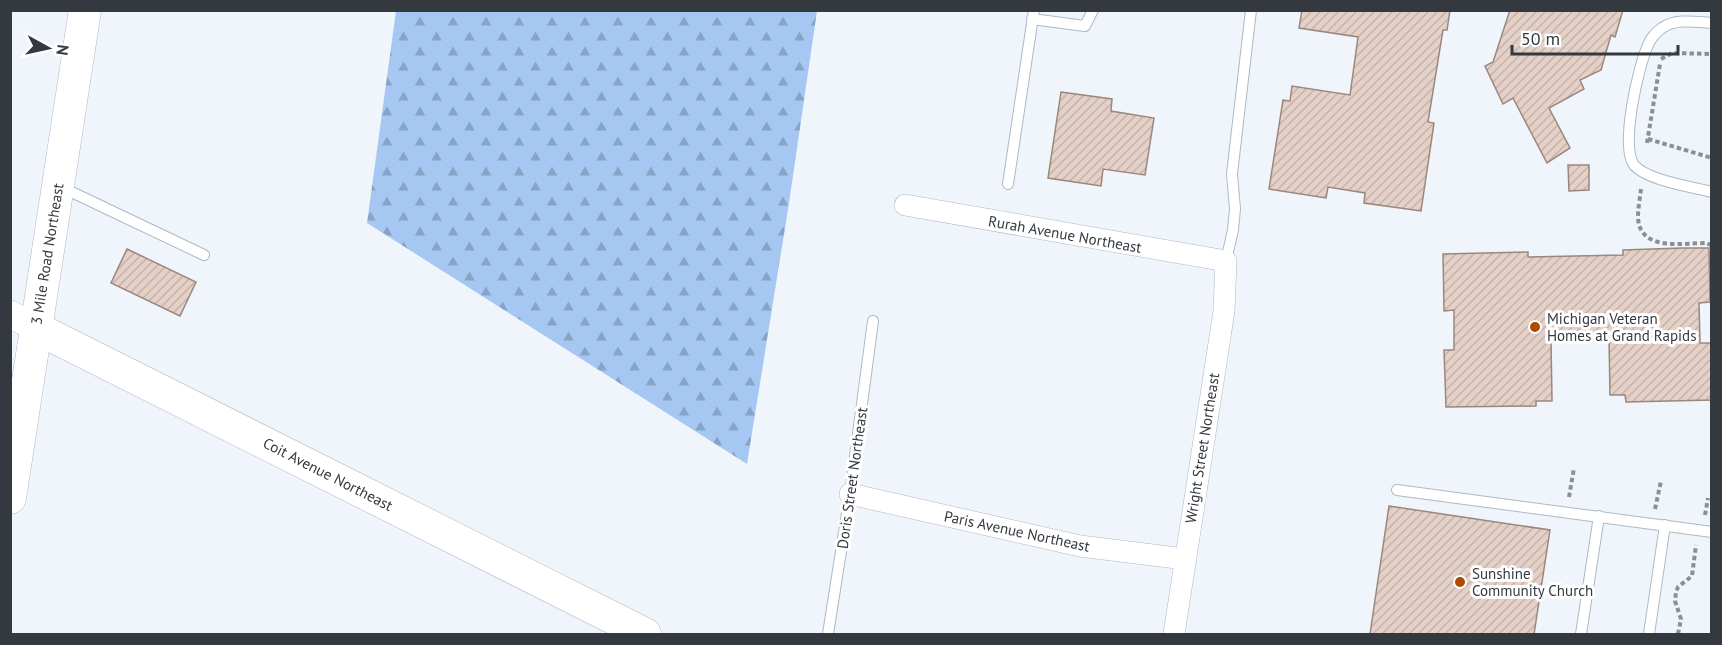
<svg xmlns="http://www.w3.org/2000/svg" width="1722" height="645" viewBox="0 0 1722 645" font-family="'PT Sans',sans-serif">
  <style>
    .forest { fill: url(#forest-firs) }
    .building { fill: url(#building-hatch); stroke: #9a877d; stroke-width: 1.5 }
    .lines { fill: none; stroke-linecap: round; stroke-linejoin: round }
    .service-casing { stroke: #acb9c9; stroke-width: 12 }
    .minor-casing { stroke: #acb9c9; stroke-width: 22 }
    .tertiary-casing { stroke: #acb9c9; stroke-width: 28 }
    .secondary-casing { stroke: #acb9c9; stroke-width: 33 }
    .path { stroke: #8b9096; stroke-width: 4; stroke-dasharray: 4.5 3; stroke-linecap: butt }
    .service { stroke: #fff; stroke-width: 10 }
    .minor { stroke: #fff; stroke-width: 21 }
    .tertiary { stroke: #fff; stroke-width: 27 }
    .secondary { stroke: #fff; stroke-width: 32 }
    .poi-dot { fill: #ac4c00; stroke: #fff; stroke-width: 2 }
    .labels { text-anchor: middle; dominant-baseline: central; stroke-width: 6; stroke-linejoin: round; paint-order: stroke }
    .street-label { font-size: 15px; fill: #34393f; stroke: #fff }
    .poi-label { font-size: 15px; fill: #34393f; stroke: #fff; text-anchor: start }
  </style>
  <defs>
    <pattern id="forest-firs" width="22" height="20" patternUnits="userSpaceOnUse" patternTransform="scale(1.5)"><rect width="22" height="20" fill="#a5c7f1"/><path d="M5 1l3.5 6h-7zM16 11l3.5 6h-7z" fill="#87a3c5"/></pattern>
    <pattern id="building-hatch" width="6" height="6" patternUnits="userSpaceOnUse" patternTransform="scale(1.5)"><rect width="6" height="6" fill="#e4d0c6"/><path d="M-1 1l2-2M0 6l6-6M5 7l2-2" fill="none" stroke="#c4b3ab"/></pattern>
  </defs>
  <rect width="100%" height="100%" fill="#f0f5fc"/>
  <polygon class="forest" points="396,11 817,11 789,203 747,464 367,223"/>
  <g class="building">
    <polygon points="1302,10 1450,10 1447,30 1443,30 1428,122 1434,123 1421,211 1364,203 1365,193 1328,187 1326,198 1269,189 1283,100 1290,101 1292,86 1350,95 1358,37 1299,28"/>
    <polygon points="1510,10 1623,10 1615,37 1611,35 1601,70 1580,80 1584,89 1549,108 1570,148 1547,163 1513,98 1503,104 1485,66 1493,62"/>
    <polygon points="1061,92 1112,99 1111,111 1154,118 1145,175 1103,169 1101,186 1048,178"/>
    <polygon points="1568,165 1589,165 1589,190 1569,191"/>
    <polygon points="1682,248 1709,248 1710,302 1699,303 1700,343 1712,343 1712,400 1626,402 1625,395 1610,395 1609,338 1551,339 1552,401 1536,401 1536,406 1446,407 1444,350 1454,350 1454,310 1444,311 1443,254 1528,252 1528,257 1623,255 1623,250"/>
    <polygon points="127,249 196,282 180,316 111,283"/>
    <polygon points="1389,506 1550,530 1534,634 1370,634"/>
  </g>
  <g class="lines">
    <g class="service-casing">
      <g id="service">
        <polyline points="1032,19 1085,26 1093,10"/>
        <path d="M1712 23C1696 22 1676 18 1662 28 1656 32 1651 38 1648 45 1638 67 1620 147 1634 165 1646 180 1693 187 1712 192"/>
        <polyline points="1008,184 1034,10"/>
        <polyline points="61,187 204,255"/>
        <polyline points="1226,261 1233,230 1235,209 1232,174 1251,10"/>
        <polyline points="1397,490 1712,532"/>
        <polyline points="828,634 850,494 873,321"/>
        <polyline points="1581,634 1599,516"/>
        <polyline points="1649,634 1665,525"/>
      </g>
    </g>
    <g class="minor-casing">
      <g id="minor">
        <polyline points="905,205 1226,261 1224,311 1174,634"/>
        <polyline points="850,494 1080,546 1185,559"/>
      </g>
    </g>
    <g class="tertiary-casing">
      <polyline id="tertiary" points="10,314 36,328"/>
    </g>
    <g class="secondary-casing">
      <g id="secondary">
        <polyline points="36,328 645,634"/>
        <polyline points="10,498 85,10"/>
      </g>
    </g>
    <g class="path">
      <polyline points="1661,59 1672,53 1712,54"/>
      <polyline points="1648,139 1712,158"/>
      <polyline points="1647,143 1660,64"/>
      <path d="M1641 189C1640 198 1638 208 1638 217 1639 252 1683 243 1707 243L1712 246"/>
      <polyline points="1569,497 1574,468"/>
      <polyline points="1655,509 1661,481"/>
      <polyline points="1705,515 1708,498"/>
      <polyline points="1678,634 1681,619 1675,601 1676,592 1678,587 1692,576 1696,545"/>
    </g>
    <use href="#service" class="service"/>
    <use href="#minor" class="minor"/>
    <use href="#tertiary" class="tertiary"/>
    <use href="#secondary" class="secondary"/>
  </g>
  <g class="poi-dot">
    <circle cx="1535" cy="327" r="6"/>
    <circle cx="1460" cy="582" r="6"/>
  </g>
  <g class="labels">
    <g class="street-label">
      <text transform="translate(1065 234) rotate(10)">Rurah Avenue Northeast</text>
      <text transform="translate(47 254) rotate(-81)">3 Mile Road Northeast</text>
      <text transform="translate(1202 448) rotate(-81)">Wright Street Northeast</text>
      <text transform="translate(328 474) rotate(27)">Coit Avenue Northeast</text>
      <text transform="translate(852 478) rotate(-82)">Doris Street Northeast</text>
      <text transform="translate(1017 531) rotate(12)">Paris Avenue Northeast</text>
    </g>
    <g class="poi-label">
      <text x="1547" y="318">Michigan Veteran<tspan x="1547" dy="17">Homes at Grand Rapids</tspan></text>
      <text x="1472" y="573">Sunshine<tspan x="1472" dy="17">Community Church</tspan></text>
    </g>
  </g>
  <rect width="1722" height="645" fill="none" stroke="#34393f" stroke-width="24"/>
  <g transform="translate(48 48) rotate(98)" stroke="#ffffff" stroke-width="4.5" paint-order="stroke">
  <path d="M0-4.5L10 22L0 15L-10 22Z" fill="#34393f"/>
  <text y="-9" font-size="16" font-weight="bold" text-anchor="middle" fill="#34393f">N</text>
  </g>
  <path d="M1512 45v9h166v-9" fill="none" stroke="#34393f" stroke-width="3"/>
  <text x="1521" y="45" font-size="18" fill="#34393f" stroke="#ffffff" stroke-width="4.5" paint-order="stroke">50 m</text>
</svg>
